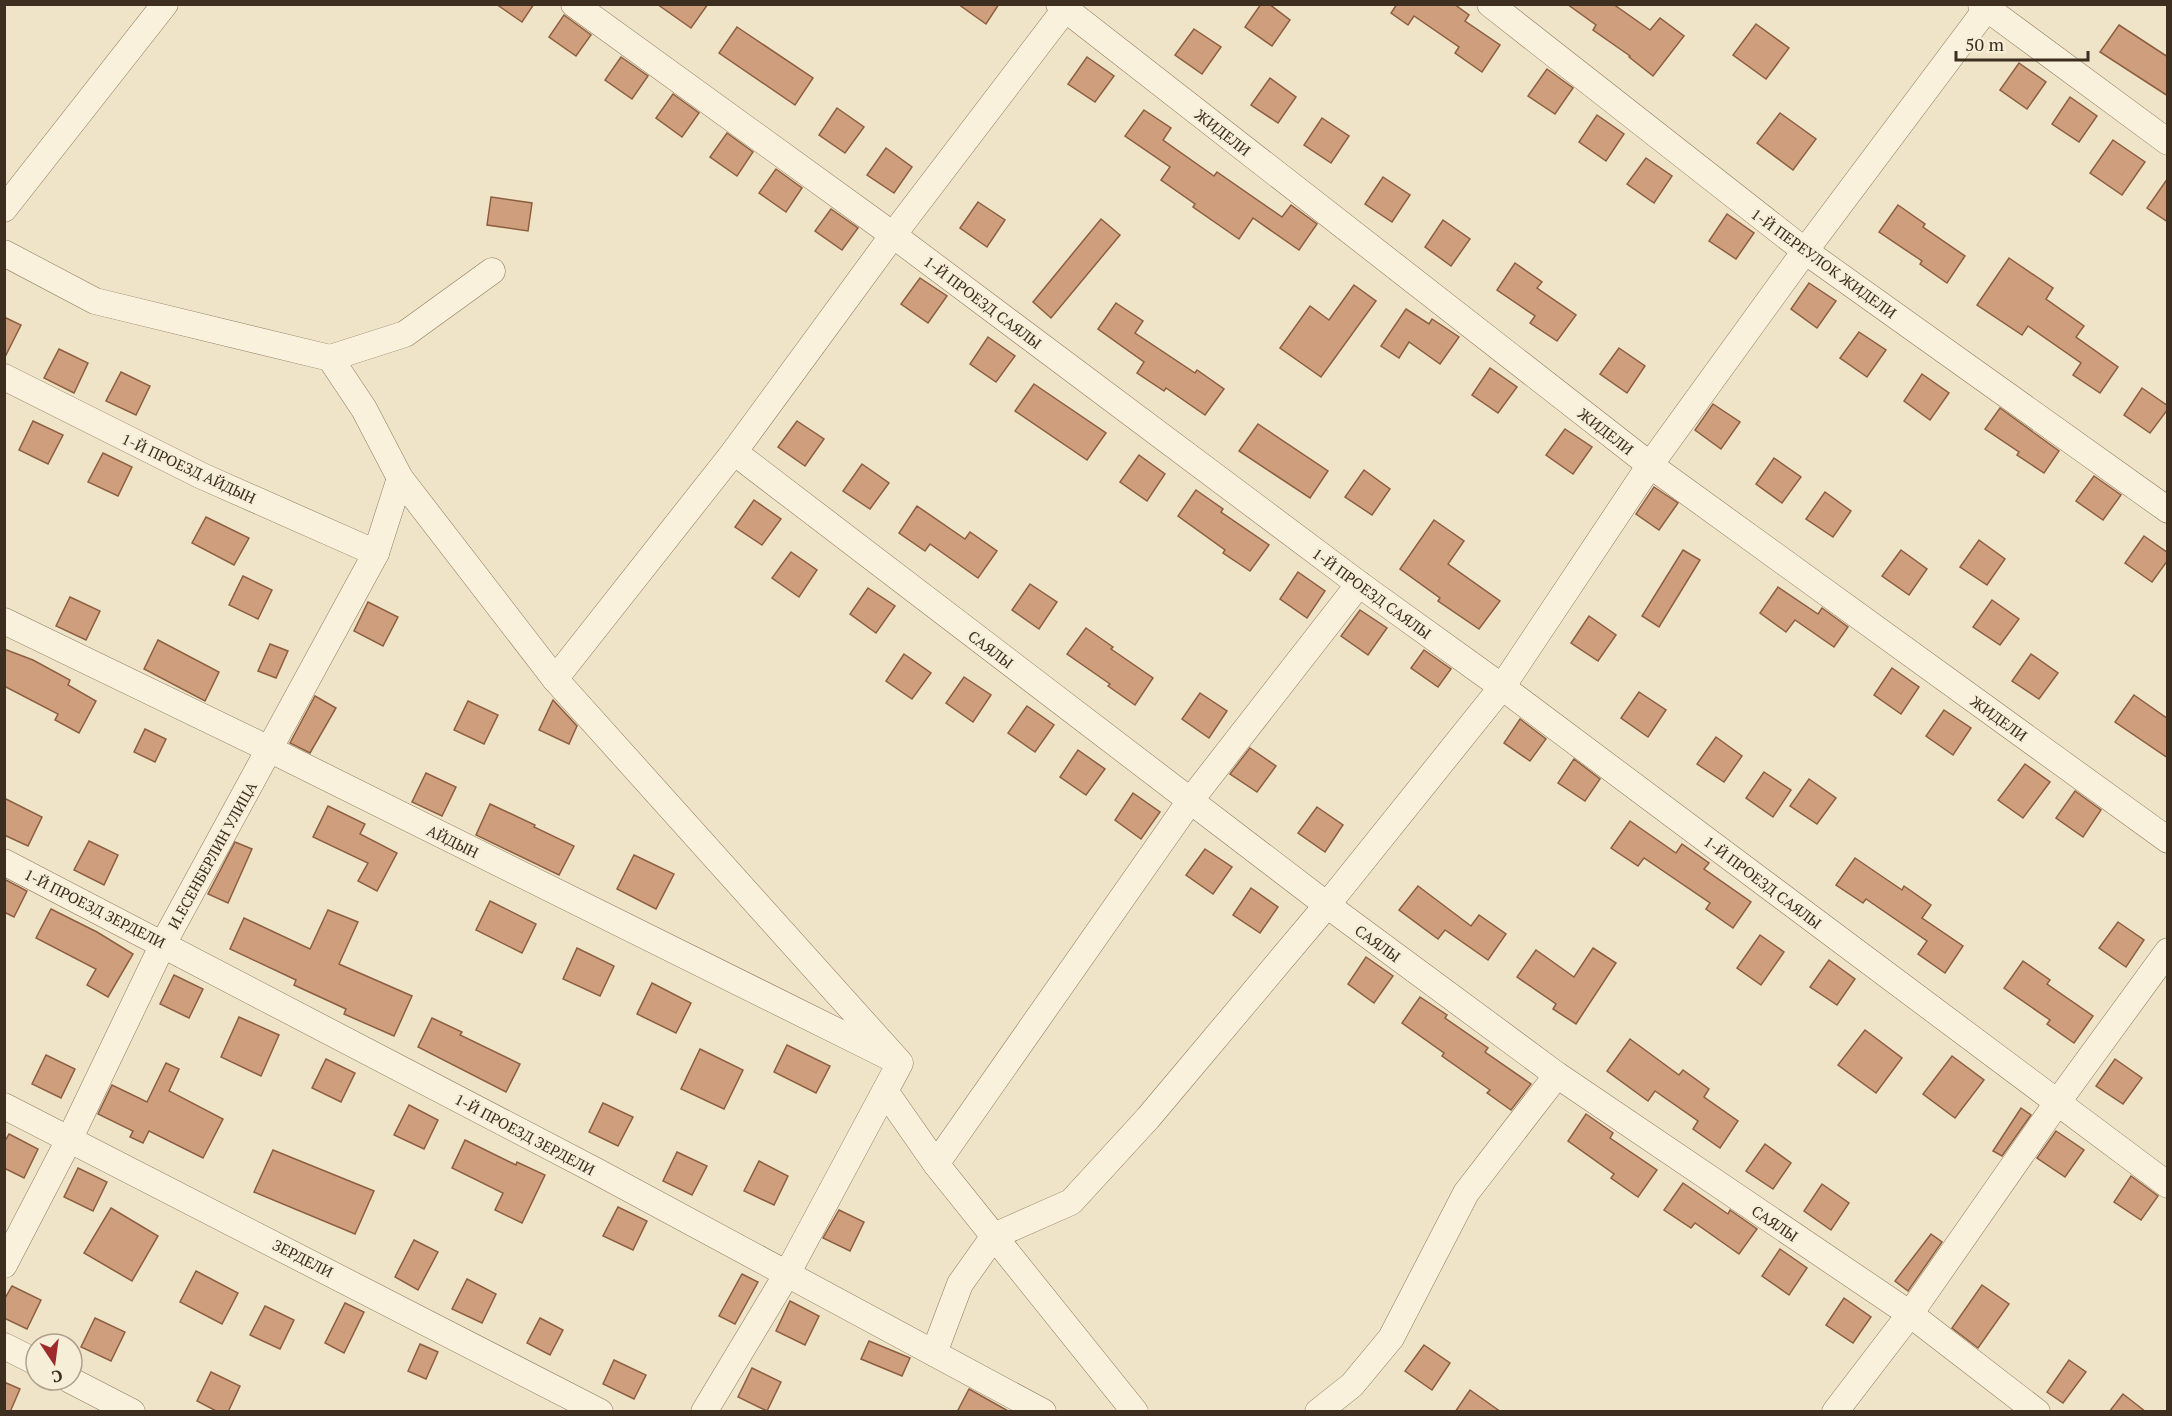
<svg xmlns="http://www.w3.org/2000/svg" width="2172" height="1416" viewBox="0 0 2172 1416" font-family="'PT Serif',serif">
  <style>
    .building { fill: #cf9f7d; stroke: #8d5f41; stroke-width: 1.5 }
    .lines { fill: none; stroke-linecap: round; stroke-linejoin: round }
    .minor-casing { stroke: #8d765c; stroke-width: 27 }
    .minor { stroke: #faf1dc; stroke-width: 26 }
    .labels { text-anchor: middle; dominant-baseline: central; stroke-width: 5; stroke-linejoin: round; paint-order: stroke }
    .street-label { font-size: 15px; fill: #3d2e20; stroke: #f7eed8 }
  </style>
  <rect width="100%" height="100%" fill="#f0e4c8"/>
  <g class="building">
    <polygon points="496,4 534,4 522,22"/>
    <polygon points="657,4 708,4 691,28"/>
    <polygon points="958,4 999,4 986,24"/>
    <polygon points="1261,4 1269,4 1290,20 1272,46 1245,27"/>
    <polygon points="1397,4 1454,4 1469,15 1465,21 1500,45 1482,72 1455,53 1459,47 1414,16 1408,25 1391,13"/>
    <polygon points="1567,4 1613,4 1650,30 1660,18 1684,36 1653,76 1629,57 1630,56 1593,30 1596,25"/>
    <polygon points="564,15 591,35 576,56 549,37"/>
    <polygon points="1756,24 1789,48 1766,79 1733,55"/>
    <polygon points="2119,25 2168,57 2168,96 2100,52"/>
    <polygon points="737,27 813,78 795,105 719,53"/>
    <polygon points="1194,29 1221,47 1202,74 1175,55"/>
    <polygon points="621,57 648,76 632,99 605,80"/>
    <polygon points="1087,57 1114,76 1095,102 1068,84"/>
    <polygon points="2019,63 2046,82 2027,109 2000,90"/>
    <polygon points="1547,69 1573,88 1555,114 1528,96"/>
    <polygon points="1270,78 1296,97 1278,123 1251,105"/>
    <polygon points="673,94 699,113 682,137 656,118"/>
    <polygon points="2070,97 2097,116 2079,142 2052,124"/>
    <polygon points="837,108 864,127 845,153 819,135"/>
    <polygon points="1144,110 1171,128 1163,140 1214,176 1217,172 1282,217 1291,205 1317,224 1299,250 1253,218 1239,239 1193,207 1195,204 1161,180 1170,167 1125,136"/>
    <polygon points="1780,113 1816,139 1793,170 1757,143"/>
    <polygon points="1597,115 1624,134 1606,161 1579,142"/>
    <polygon points="1322,118 1349,136 1331,163 1304,145"/>
    <polygon points="727,133 753,152 737,176 710,157"/>
    <polygon points="2113,140 2145,162 2122,195 2090,173"/>
    <polygon points="886,148 912,167 894,193 867,175"/>
    <polygon points="1646,158 1672,176 1654,203 1627,184"/>
    <polygon points="776,169 802,188 786,212 759,193"/>
    <polygon points="1383,177 1410,195 1392,222 1365,204"/>
    <polygon points="2168,178 2168,222 2147,208"/>
    <polygon points="491,197 532,203 528,231 487,225"/>
    <polygon points="978,202 1005,220 987,247 960,228"/>
    <polygon points="1898,205 1925,224 1923,227 1965,256 1947,283 1920,264 1922,261 1879,232"/>
    <polygon points="831,209 858,228 842,250 815,231"/>
    <polygon points="1727,214 1754,233 1736,259 1709,241"/>
    <polygon points="1101,219 1120,235 1051,318 1033,302"/>
    <polygon points="1443,220 1470,239 1451,266 1425,247"/>
    <polygon points="2009,258 2053,288 2046,299 2084,326 2076,337 2118,367 2100,393 2073,375 2081,363 2028,326 2022,335 1977,305"/>
    <polygon points="1515,263 1542,282 1537,288 1576,315 1557,341 1530,323 1535,316 1497,290"/>
    <polygon points="920,278 947,296 928,323 901,304"/>
    <polygon points="1809,283 1836,301 1817,328 1791,309"/>
    <polygon points="1354,285 1376,301 1321,377 1280,348 1310,306 1329,320"/>
    <polygon points="1116,303 1143,321 1135,333 1195,373 1197,370 1224,389 1205,415 1166,388 1164,391 1137,373 1144,362 1098,329"/>
    <polygon points="1406,309 1429,324 1432,319 1459,337 1440,364 1409,342 1399,358 1381,346"/>
    <polygon points="4,317 21,325 4,359"/>
    <polygon points="1859,332 1886,350 1867,377 1840,358"/>
    <polygon points="988,337 1015,356 996,382 970,364"/>
    <polygon points="1619,348 1645,366 1627,393 1600,374"/>
    <polygon points="59,349 88,363 74,393 44,378"/>
    <polygon points="1490,368 1517,387 1498,413 1472,395"/>
    <polygon points="121,372 150,386 136,415 106,401"/>
    <polygon points="1922,374 1949,393 1930,420 1904,401"/>
    <polygon points="1034,384 1106,433 1087,460 1015,411"/>
    <polygon points="2142,388 2168,406 2168,409 2150,433 2124,415"/>
    <polygon points="1713,404 1740,422 1721,449 1695,430"/>
    <polygon points="2000,408 2059,451 2044,473 2017,455 2019,452 1985,429"/>
    <polygon points="33,421 63,435 48,464 19,450"/>
    <polygon points="797,421 824,439 805,466 778,447"/>
    <polygon points="1258,424 1328,471 1310,498 1239,451"/>
    <polygon points="1565,429 1592,447 1573,474 1546,455"/>
    <polygon points="103,453 132,467 118,496 88,482"/>
    <polygon points="1139,455 1165,474 1147,501 1120,482"/>
    <polygon points="1774,458 1801,477 1782,503 1756,484"/>
    <polygon points="862,464 889,483 870,509 843,491"/>
    <polygon points="1364,470 1390,489 1372,515 1345,497"/>
    <polygon points="2094,476 2121,495 2103,520 2076,501"/>
    <polygon points="1654,487 1678,503 1659,530 1636,514"/>
    <polygon points="1196,490 1223,509 1221,512 1269,545 1250,571 1223,553 1225,550 1178,516"/>
    <polygon points="1825,492 1851,511 1833,537 1806,519"/>
    <polygon points="754,500 781,519 762,545 735,527"/>
    <polygon points="917,506 965,539 970,532 997,551 978,578 930,544 925,551 899,533"/>
    <polygon points="206,517 249,538 234,565 192,543"/>
    <polygon points="1434,520 1464,541 1448,564 1500,601 1479,629 1438,601 1440,598 1400,569"/>
    <polygon points="2144,536 2168,553 2168,560 2152,582 2125,563"/>
    <polygon points="1979,540 2005,559 1987,585 1960,567"/>
    <polygon points="1683,550 1700,560 1659,627 1642,616"/>
    <polygon points="1901,550 1927,569 1909,595 1882,576"/>
    <polygon points="791,552 817,570 799,597 772,578"/>
    <polygon points="1298,572 1325,591 1307,618 1280,599"/>
    <polygon points="243,576 272,590 258,619 229,605"/>
    <polygon points="1030,584 1057,602 1039,629 1012,610"/>
    <polygon points="1778,587 1818,614 1822,608 1848,627 1834,647 1795,620 1786,632 1760,613"/>
    <polygon points="868,588 895,606 876,633 850,614"/>
    <polygon points="70,597 100,611 86,640 56,626"/>
    <polygon points="1992,600 2019,619 2000,645 1973,627"/>
    <polygon points="368,602 398,617 383,646 354,631"/>
    <polygon points="1360,610 1387,628 1368,655 1341,636"/>
    <polygon points="1589,616 1616,635 1598,661 1571,643"/>
    <polygon points="1086,628 1113,647 1111,649 1153,678 1135,705 1108,686 1110,684 1067,654"/>
    <polygon points="158,640 219,672 205,701 144,669"/>
    <polygon points="270,644 288,651 276,678 258,671"/>
    <polygon points="4,649 33,660 70,680 68,685 96,701 79,733 55,720 58,714 4,686"/>
    <polygon points="1424,650 1451,669 1438,687 1411,668"/>
    <polygon points="904,654 931,673 912,699 886,681"/>
    <polygon points="2031,654 2058,673 2039,699 2012,681"/>
    <polygon points="1892,668 1919,687 1901,714 1874,695"/>
    <polygon points="964,677 991,695 973,722 946,703"/>
    <polygon points="1639,692 1666,710 1648,737 1621,718"/>
    <polygon points="1200,693 1227,711 1209,738 1182,719"/>
    <polygon points="2134,695 2168,719 2168,758 2115,722"/>
    <polygon points="315,696 336,708 310,753 290,743"/>
    <polygon points="553,700 577,726 569,744 539,730"/>
    <polygon points="468,701 498,715 484,744 454,730"/>
    <polygon points="1027,706 1054,725 1035,752 1008,733"/>
    <polygon points="1944,710 1971,728 1953,755 1926,736"/>
    <polygon points="1520,719 1546,739 1530,761 1504,743"/>
    <polygon points="145,729 166,739 155,762 134,752"/>
    <polygon points="1716,737 1742,756 1724,782 1697,764"/>
    <polygon points="1250,748 1276,766 1257,792 1230,774"/>
    <polygon points="1078,750 1105,769 1086,795 1060,777"/>
    <polygon points="1574,759 1600,779 1585,801 1558,783"/>
    <polygon points="2025,764 2050,782 2023,818 1998,800"/>
    <polygon points="1764,772 1791,790 1773,817 1746,798"/>
    <polygon points="426,773 456,787 442,816 412,802"/>
    <polygon points="1809,779 1836,798 1817,824 1790,806"/>
    <polygon points="2075,791 2101,810 2083,837 2056,818"/>
    <polygon points="1133,793 1160,812 1141,839 1115,820"/>
    <polygon points="4,798 42,817 28,846 4,835"/>
    <polygon points="490,804 535,825 534,827 574,846 559,875 476,835"/>
    <polygon points="328,806 365,824 360,834 397,853 377,891 358,881 368,863 313,837"/>
    <polygon points="1317,807 1343,825 1325,852 1298,833"/>
    <polygon points="1630,821 1676,853 1682,844 1709,863 1704,869 1751,902 1733,928 1706,909 1710,903 1644,858 1638,866 1611,848"/>
    <polygon points="89,841 118,855 104,885 74,870"/>
    <polygon points="235,842 252,849 228,903 208,894"/>
    <polygon points="1205,849 1232,867 1213,894 1186,875"/>
    <polygon points="634,855 674,874 656,909 617,889"/>
    <polygon points="1855,858 1902,890 1904,886 1931,905 1922,918 1963,946 1945,973 1918,954 1927,941 1866,899 1863,903 1836,885"/>
    <polygon points="4,879 27,891 14,917 4,912"/>
    <polygon points="1418,886 1471,926 1479,915 1506,934 1488,960 1445,930 1438,939 1399,910"/>
    <polygon points="1251,888 1278,907 1260,933 1233,915"/>
    <polygon points="490,901 536,924 522,953 476,930"/>
    <polygon points="51,909 97,932 133,954 108,997 87,985 96,969 36,938"/>
    <polygon points="328,910 358,922 339,964 412,996 394,1036 344,1014 346,1009 294,985 296,980 230,949 244,918 310,949"/>
    <polygon points="2118,922 2144,940 2126,967 2099,948"/>
    <polygon points="1760,935 1784,952 1761,985 1737,968"/>
    <polygon points="577,948 614,966 600,996 563,979"/>
    <polygon points="1593,948 1616,963 1576,1024 1553,1009 1556,1004 1517,977 1536,950 1574,977"/>
    <polygon points="1366,957 1393,976 1374,1003 1348,984"/>
    <polygon points="1829,960 1855,979 1837,1005 1810,987"/>
    <polygon points="2023,961 2050,980 2047,984 2093,1016 2074,1043 2047,1024 2050,1020 2004,988"/>
    <polygon points="174,975 203,989 189,1018 160,1004"/>
    <polygon points="652,983 691,1003 676,1033 637,1014"/>
    <polygon points="1420,997 1447,1015 1445,1018 1488,1048 1485,1052 1531,1084 1511,1110 1487,1093 1490,1090 1442,1056 1444,1053 1402,1023"/>
    <polygon points="239,1017 279,1035 261,1076 221,1057"/>
    <polygon points="432,1018 462,1032 460,1035 520,1064 506,1092 418,1047"/>
    <polygon points="1865,1030 1902,1058 1876,1093 1838,1065"/>
    <polygon points="1630,1039 1679,1075 1683,1070 1709,1089 1704,1097 1738,1121 1720,1148 1693,1129 1698,1121 1655,1091 1648,1101 1607,1071"/>
    <polygon points="787,1045 830,1066 816,1093 774,1072"/>
    <polygon points="700,1049 743,1070 724,1109 681,1089"/>
    <polygon points="46,1055 75,1069 61,1098 32,1084"/>
    <polygon points="1952,1056 1984,1080 1955,1118 1923,1094"/>
    <polygon points="326,1059 355,1073 341,1102 312,1088"/>
    <polygon points="2115,1059 2142,1078 2123,1104 2096,1086"/>
    <polygon points="166,1063 179,1069 169,1091 223,1119 203,1158 149,1131 143,1143 130,1137 133,1131 98,1114 112,1085 147,1102"/>
    <polygon points="603,1103 633,1117 618,1146 589,1132"/>
    <polygon points="409,1105 438,1120 424,1149 394,1135"/>
    <polygon points="2021,1108 2031,1115 2002,1156 1993,1151"/>
    <polygon points="1586,1114 1613,1133 1610,1138 1657,1170 1638,1197 1611,1178 1614,1174 1568,1141"/>
    <polygon points="2056,1131 2084,1150 2065,1177 2037,1158"/>
    <polygon points="9,1134 38,1149 24,1178 4,1168 4,1143"/>
    <polygon points="465,1140 516,1165 517,1162 545,1175 522,1223 495,1210 503,1193 452,1168"/>
    <polygon points="1765,1144 1791,1163 1773,1189 1746,1171"/>
    <polygon points="273,1150 374,1191 355,1234 254,1192"/>
    <polygon points="677,1152 707,1166 692,1195 663,1181"/>
    <polygon points="759,1161 788,1176 774,1205 744,1191"/>
    <polygon points="78,1168 107,1182 93,1211 64,1197"/>
    <polygon points="2131,1176 2158,1196 2141,1220 2114,1202"/>
    <polygon points="1683,1183 1728,1214 1730,1210 1757,1229 1739,1254 1695,1223 1691,1228 1664,1210"/>
    <polygon points="1822,1184 1849,1203 1831,1230 1804,1211"/>
    <polygon points="618,1207 647,1221 633,1250 603,1236"/>
    <polygon points="111,1208 158,1236 132,1281 84,1253"/>
    <polygon points="839,1210 864,1222 850,1251 823,1238"/>
    <polygon points="1931,1234 1942,1242 1908,1291 1895,1281"/>
    <polygon points="414,1240 438,1252 418,1290 395,1277"/>
    <polygon points="1780,1249 1807,1268 1789,1295 1762,1276"/>
    <polygon points="196,1271 238,1293 222,1324 180,1302"/>
    <polygon points="742,1274 758,1282 735,1324 719,1316"/>
    <polygon points="467,1279 496,1294 482,1323 452,1309"/>
    <polygon points="1982,1285 2009,1304 1978,1348 1952,1328"/>
    <polygon points="12,1286 41,1300 27,1329 4,1318 4,1300"/>
    <polygon points="1844,1298 1871,1317 1853,1343 1826,1325"/>
    <polygon points="790,1301 819,1316 805,1345 776,1331"/>
    <polygon points="345,1303 364,1312 344,1353 325,1343"/>
    <polygon points="265,1306 294,1320 280,1349 250,1335"/>
    <polygon points="95,1318 125,1332 111,1361 81,1347"/>
    <polygon points="540,1318 563,1330 550,1355 527,1343"/>
    <polygon points="869,1341 910,1358 902,1376 861,1359"/>
    <polygon points="420,1344 438,1352 426,1379 408,1371"/>
    <polygon points="1424,1345 1450,1363 1432,1390 1405,1371"/>
    <polygon points="614,1360 646,1375 634,1399 603,1384"/>
    <polygon points="2069,1360 2086,1372 2063,1403 2047,1392"/>
    <polygon points="752,1368 781,1382 767,1411 738,1397"/>
    <polygon points="211,1372 240,1386 228,1412 218,1412 197,1401"/>
    <polygon points="4,1382 20,1389 10,1412 4,1412"/>
    <polygon points="969,1389 1010,1412 957,1412"/>
    <polygon points="1470,1390 1501,1412 1455,1412"/>
    <polygon points="2123,1394 2146,1412 2109,1412"/>
  </g>
  <g class="lines">
    <g class="minor-casing">
      <g id="minor">
        <polyline points="574,4 893,235 1359,584 1502,687 2168,1185"/>
        <polyline points="1059,4 1650,465 2168,840"/>
        <polyline points="1490,4 1805,251 2168,510"/>
        <polyline points="1981,4 2168,142"/>
        <polyline points="4,209 165,4"/>
        <polyline points="4,253 95,301 330,358 364,409 400,478 555,679 900,1063 885,1091 936,1164 1135,1412"/>
        <polyline points="330,358 405,334 492,271"/>
        <polyline points="4,377 202,476 376,553"/>
        <polyline points="734,452 1327,905 1557,1075 1910,1314 2037,1412"/>
        <polyline points="4,621 269,749 887,1056"/>
        <polyline points="555,679 734,452 893,235 1069,4"/>
        <polyline points="4,862 598,1172 1043,1412"/>
        <polyline points="4,1106 600,1412"/>
        <polyline points="936,1164 1190,801 1359,584"/>
        <polyline points="4,1265 70,1138 163,944 376,553 400,478"/>
        <polyline points="4,1346 36,1362"/>
        <polyline points="934,1353 960,1284 994,1236 1071,1202 1148,1118 1327,905 1502,687 1650,465 1805,251 1990,4"/>
        <polyline points="70,1380 132,1412"/>
        <polyline points="704,1412 787,1274 885,1091"/>
        <polyline points="1318,1412 1352,1385 1391,1338 1466,1193 1557,1075"/>
        <polyline points="1835,1412 1910,1314 2057,1103 2168,951"/>
      </g>
    </g>
    <use href="#minor" class="minor"/>
  </g>
  <g class="labels">
    <g class="street-label">
      <text transform="translate(1223 132) rotate(38)">ЖИДЕЛИ</text>
      <text transform="translate(1824 263) rotate(36)">1-Й ПЕРЕУЛОК ЖИДЕЛИ</text>
      <text transform="translate(983 302) rotate(37)">1-Й ПРОЕЗД САЯЛЫ</text>
      <text transform="translate(1606 431) rotate(38)">ЖИДЕЛИ</text>
      <text transform="translate(189 468) rotate(25)">1-Й ПРОЕЗД АЙДЫН</text>
      <text transform="translate(1372 593) rotate(36)">1-Й ПРОЕЗД САЯЛЫ</text>
      <text transform="translate(991 649) rotate(37)">САЯЛЫ</text>
      <text transform="translate(1999 718) rotate(36)">ЖИДЕЛИ</text>
      <text transform="translate(453 841) rotate(26)">АЙДЫН</text>
      <text transform="translate(212 855) rotate(-61)">И.ЕСЕНБЕРЛИН УЛИЦА</text>
      <text transform="translate(1763 882) rotate(37)">1-Й ПРОЕЗД САЯЛЫ</text>
      <text transform="translate(95 908) rotate(27)">1-Й ПРОЕЗД ЗЕРДЕЛИ</text>
      <text transform="translate(1378 943) rotate(36)">САЯЛЫ</text>
      <text transform="translate(525 1134) rotate(28)">1-Й ПРОЕЗД ЗЕРДЕЛИ</text>
      <text transform="translate(1775 1223) rotate(34)">САЯЛЫ</text>
      <text transform="translate(303 1258) rotate(27)">ЗЕРДЕЛИ</text>
    </g>
  </g>
  <rect width="2172" height="1416" fill="none" stroke="#3d2e20" stroke-width="12"/>
  <g transform="translate(54 1362) rotate(167)"><circle r="28" fill="#f7eed8" stroke="#ada18e" stroke-width="1.5"/>
  <path d="M0-4.5L10 22L0 15L-10 22Z" fill="#9e2a2b"/>
  <text y="-9" font-size="16" font-weight="bold" text-anchor="middle" fill="#3d2e20">С</text>
  </g>
  <path d="M1956 51v9h132v-9" fill="none" stroke="#3d2e20" stroke-width="3"/>
  <text x="1965" y="51" font-size="18" fill="#3d2e20" stroke="#f7eed8" stroke-width="4.5" paint-order="stroke">50 m</text>
</svg>
